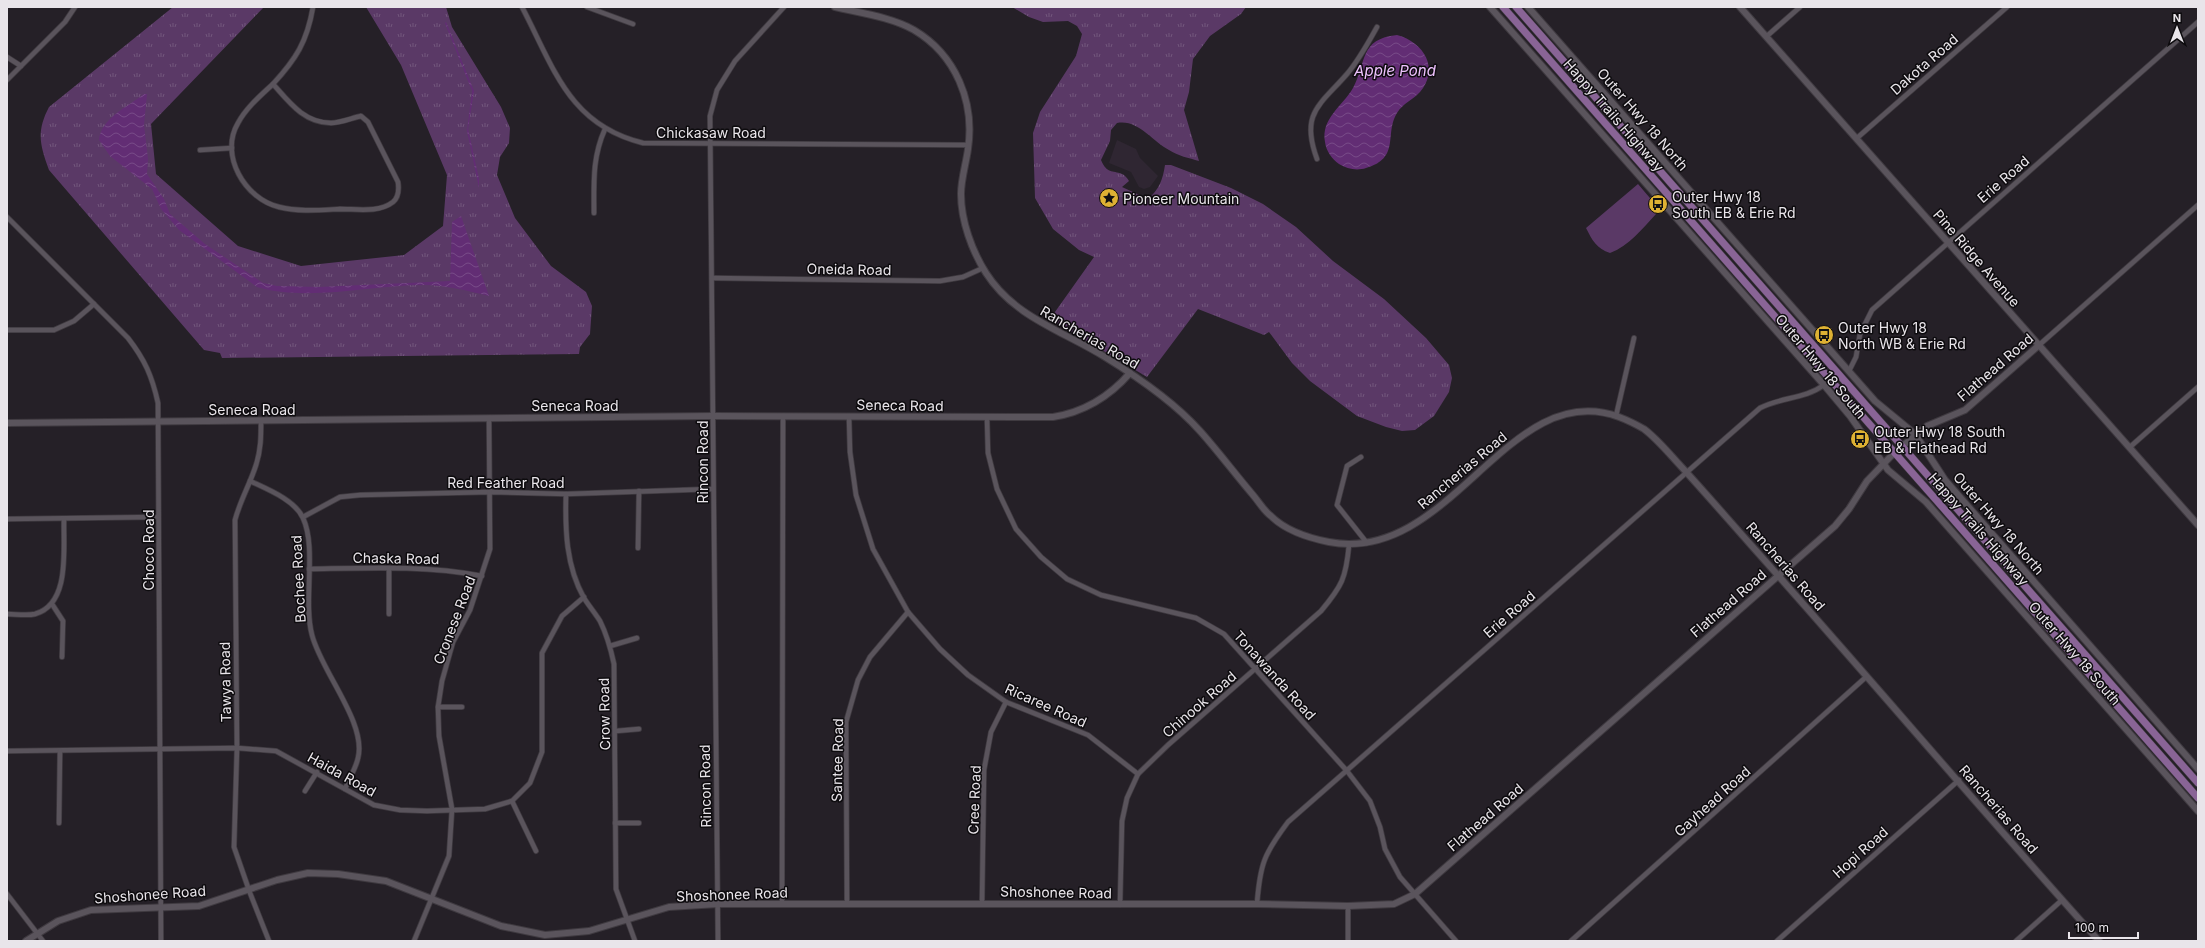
<svg xmlns="http://www.w3.org/2000/svg" width="2205" height="948" viewBox="0 0 2205 948" font-family="Inter,sans-serif">
  <style>
    .built { fill: #2f2632 }
    .grass { fill: url(#grass-tufts) }
    .park { fill: #5a3966 }
    .water { fill: url(#water-waves) }
    .lines { fill: none; stroke-linecap: round; stroke-linejoin: round }
    .street-casing { stroke: #3f3a40; stroke-width: 6 }
    .secondary-casing { stroke: #3f3a40; stroke-width: 8 }
    .primary-casing { stroke: #3f3a40; stroke-width: 8 }
    .street { stroke: #5a545c; stroke-width: 4.5 }
    .secondary { stroke: #5a545c; stroke-width: 6 }
    .primary { stroke: #896496; stroke-width: 7 }
    .labels { text-anchor: middle; dominant-baseline: central; stroke-width: 3; stroke-linejoin: round; paint-order: stroke }
    .street-label { font-size: 14px; fill: #e9e5ea; stroke: #0d0b0e }
    .poi-label { font-size: 14px; fill: #e9e5ea; stroke: #0d0b0e; text-anchor: start }
    .water-label { font-size: 15px; font-style: italic; fill: #edc1fd; stroke: #0d0b0e }
  </style>
  <defs>
    <pattern id="grass-tufts" width="24" height="20" patternUnits="userSpaceOnUse"><rect width="24" height="20" fill="#5a3966"/><path d="M3 7l-1-3M5 7V3M7 7l1-3M15 17l-1-3M17 17v-4M19 17l1-3" fill="none" stroke="#72567c"/></pattern>
    <pattern id="water-waves" width="16" height="10" patternUnits="userSpaceOnUse"><rect width="16" height="10" fill="#622d74"/><path d="M0 5q4-4 8 0t8 0" fill="none" stroke="#784b88"/></pattern>
  </defs>
  <rect width="100%" height="100%" fill="#252027"/>
  <polygon class="built" points="1117,140 1136,149 1140,158 1158,176 1150,187 1144,189 1139,187 1131,172 1109,163"/>
  <g class="grass">
    <path d="M173 7H264L151 124 156 174 238 246 301 266 404 255 443 226 447 175 401 65 366 7H446L452 27 501 107 510 128 509 143 500 157 497 175 515 218 551 266 586 292 592 306 590 334 580 347 579 354 222 358 220 353 204 350 49 170C40 145 36 132 49 107Z"/>
    <path d="M1012 7H1246L1241 14 1210 36 1193 59 1189 92 1184 110 1199 161C1189 158 1178 156 1169 150 1152 141 1138 119 1117 123L1111 130 1110 141 1101 160C1107 174 1112 170 1122 174 1125 175 1128 179 1129 181L1122 187 1148 199C1159 190 1163 179 1165 165H1171L1231 188 1263 204 1296 227 1333 261 1384 299 1426 338 1449 365 1452 378 1449 392 1434 416 1415 430 1402 431 1386 427 1357 416 1310 381 1292 363 1269 332 1264 335 1198 309 1147 377 1050 319 1094 257 1079 250 1053 229 1035 198 1033 133 1040 112 1076 56 1082 34 1077 26 1068 21 1043 22 1029 17Z"/>
  </g>
  <path class="park" d="M1638 184 1655 204 1656 214C1642 229 1629 246 1610 253 1597 249 1592 240 1586 228Z"/>
  <g class="water">
    <polygon points="446,22 474,91 468,129 479,179 479,188 467,131 472,91 445,23"/>
    <path d="M1397 35C1424 42 1440 69 1420 92 1413 100 1403 103 1397 113 1384 134 1401 158 1366 168 1357 171 1347 169 1339 164 1332 159 1326 151 1325 142 1321 118 1342 107 1353 88 1367 62 1359 39 1397 35Z"/>
    <path d="M144 94H147L144 125 148 159 147 174 164 199 170 214 205 244 263 283 277 286 319 287 450 281 452 222 461 216 489 296C468 291 446 285 424 285 373 285 307 302 257 287L179 230 161 209 152 189 110 156 99 140C101 118 129 106 144 94Z"/>
  </g>
  <g class="lines">
    <g class="street-casing">
      <g id="street">
        <path d="M522 7C554 68 569 125 643 143L969 145"/>
        <polyline points="587,7 633,24"/>
        <polyline points="1767,36 1800,7"/>
        <polyline points="7,57 21,66"/>
        <polyline points="7,80 65,22 75,7"/>
        <path d="M273 84C289 102 304 123 331 123 340 123 352 118 361 116L368 122 398 182C399 189 399 197 393 202 379 213 357 209 340 209 320 210 298 212 279 207 245 199 219 155 238 123 246 108 260 96 273 84Z"/>
        <path d="M273 84C296 59 307 42 313 7"/>
        <polyline points="1857,138 2007,7"/>
        <polyline points="200,150 232,148"/>
        <path d="M1317 159C1300 113 1320 105 1347 74 1359 60 1368 43 1377 27"/>
        <path d="M594 213C594 183 592 158 605 129"/>
        <path d="M7 217 128 338C145 360 152 376 158 403L161 941"/>
        <polyline points="712,278 940,281 963,277 983,268"/>
        <polyline points="7,330 54,330 74,321 94,304"/>
        <polyline points="2038,346 2198,205"/>
        <polyline points="1849,371 1856,357 1860,334 1872,310 2198,22"/>
        <polyline points="1616,416 1634,338"/>
        <polyline points="849,417 850,452 856,495 873,549 908,612 940,649 968,675 1006,702 1088,735 1138,774"/>
        <polyline points="987,418 988,453 997,489 1016,529 1041,557 1067,579 1101,595 1196,618 1224,634 1347,771 1370,801 1380,827 1385,849 1400,877 1456,941"/>
        <path d="M261 421C261 436 261 450 256 465 250 484 240 501 235 520L237 748 234 847 250 893 269 941"/>
        <polyline points="2130,447 2198,387"/>
        <polyline points="1361,457 1347,466 1337,505 1367,543"/>
        <path d="M250 481C267 489 295 500 303 518 317 548 303 601 312 635 321 671 367 723 358 758 356 768 349 779 345 789"/>
        <path d="M566 494C565 530 566 566 584 598 589 606 595 613 600 621 607 635 611 650 614 664L616 889 635 941"/>
        <polyline points="303,517 340,497 360,495 491,492 566,494 713,489"/>
        <polyline points="7,519 158,517"/>
        <polyline points="638,548 639,491"/>
        <path d="M309 569C367 568 425 565 482 576"/>
        <polyline points="52,604 63,621 62,657"/>
        <path d="M7 614C15 614 27 616 35 614 71 604 63 548 64 519"/>
        <polyline points="389,614 389,568"/>
        <polyline points="610,646 637,638"/>
        <polyline points="438,707 462,707"/>
        <polyline points="616,731 639,729"/>
        <polyline points="7,751 237,748 276,751 374,805 400,810 427,811 485,809 512,801 530,783 542,752 542,653 562,616 584,597"/>
        <polyline points="305,791 317,772"/>
        <polyline points="512,801 536,851"/>
        <polyline points="59,823 60,751"/>
        <polyline points="615,823 639,823"/>
        <polyline points="7,894 43,941"/>
        <polyline points="982,903 984,770 991,732 1006,702"/>
        <polyline points="782,904 783,416"/>
        <polyline points="847,904 846,722 858,680 870,657 908,612"/>
        <path d="M1257 904C1260 864 1264 854 1288 822L1760 408C1781 397 1805 399 1824 385"/>
        <path d="M1120 905 1122 821 1127 798 1138 774 1168 745 1321 611C1342 586 1346 578 1349 545"/>
        <polyline points="414,941 449,856 452,809 439,736 438,707 442,681 453,642 470,610 490,549 489,418"/>
        <polyline points="718,941 710,116 717,90 735,61 784,7"/>
        <polyline points="1348,941 1348,906"/>
        <polyline points="1571,941 1866,677"/>
        <polyline points="1777,941 1959,780"/>
        <polyline points="2016,941 2062,900"/>
      </g>
    </g>
    <g class="secondary-casing">
      <g id="secondary">
        <path d="M835 7C860 13 891 17 914 30 956 55 975 102 968 149 966 164 961 179 961 194 961 221 972 251 986 273 1014 317 1063 331 1105 357 1136 376 1176 404 1200 431 1218 451 1235 474 1253 495 1259 502 1264 511 1271 516 1286 531 1309 538 1329 542 1451 565 1508 376 1619 417 1627 420 1637 425 1644 429 1656 438 1667 451 1677 462 1702 489 1726 517 1751 545 1868 676 1981 810 2099 941"/>
        <polyline points="1490,7 1824,385 1850,416 1888,470 1926,502 2198,811"/>
        <polyline points="1528,7 1875,401 1915,434 1945,480 2198,769"/>
        <polyline points="1740,7 2198,525"/>
        <path d="M7 423 713 416 1053 417C1085 412 1109 397 1130 373"/>
        <polyline points="26,941 58,921 91,910 199,906 277,880 308,873 338,874 386,881 501,926 545,935 589,931 669,907 718,904 1257,904 1348,906 1394,904 1415,894 1835,526 1849,509 1867,481 1894,453 1927,426 1965,410 2038,346"/>
      </g>
    </g>
    <g class="primary-casing">
      <g id="primary">
        <polyline points="1503,7 2198,798"/>
        <polyline points="1516,7 2198,783"/>
      </g>
    </g>
    <use href="#street" class="street"/>
    <use href="#secondary" class="secondary"/>
    <use href="#primary" class="primary"/>
  </g>
  <defs>
    <g id="sight-disc" transform="scale(1)"><circle r="9.5" fill="#deb133" stroke="#0d0b0e"/><path d="M0-6L1.8-2.2L6-1.7L2.9 1.2L3.7 5.4L0 3.3L-3.7 5.4L-2.9 1.2L-6-1.7L-1.8-2.2Z" fill="#111"/></g>
    <g id="bus-disc" transform="scale(1)"><circle r="9.5" fill="#deb133" stroke="#0d0b0e"/><path d="M-5-6H5V4H4V6H2V4H-2V6H-4V4H-5ZM-3.5-4V0h7V-4ZM-3.5 1.2v1.5H-2V1.2ZM2 1.2v1.5H3.5V1.2Z" fill="#111"/></g>
  </defs>
  <g fill-rule="evenodd">
    <use href="#sight-disc" x="1109" y="198"/>
    <use href="#bus-disc" x="1658" y="204"/>
    <use href="#bus-disc" x="1824" y="335"/>
    <use href="#bus-disc" x="1860" y="439"/>
  </g>
  <g class="labels">
    <g class="street-label">
      <text transform="translate(1924 64) rotate(-41)">Dakota Road</text>
      <text transform="translate(1614 115) rotate(49)">Happy Trails Highway</text>
      <text transform="translate(1643 119) rotate(49)">Outer Hwy 18 North</text>
      <text x="711" y="132">Chickasaw Road</text>
      <text transform="translate(2003 179) rotate(-41)">Erie Road</text>
      <text transform="translate(1977 258) rotate(49)">Pine Ridge Avenue</text>
      <text transform="translate(849 269) rotate(1)">Oneida Road</text>
      <text transform="translate(1090 337) rotate(30)">Rancherias Road</text>
      <text transform="translate(1821 366) rotate(50)">Outer Hwy 18 South</text>
      <text transform="translate(1995 367) rotate(-41)">Flathead Road</text>
      <text x="575" y="405">Seneca Road</text>
      <text transform="translate(900 405) rotate(1)">Seneca Road</text>
      <text x="252" y="409">Seneca Road</text>
      <text transform="translate(702 462) rotate(-90)">Rincon Road</text>
      <text transform="translate(1462 470) rotate(-40)">Rancherias Road</text>
      <text x="506" y="482">Red Feather Road</text>
      <text transform="translate(1999 523) rotate(49)">Outer Hwy 18 North</text>
      <text transform="translate(1979 529) rotate(49)">Happy Trails Highway</text>
      <text transform="translate(148 550) rotate(-90)">Choco Road</text>
      <text transform="translate(396 558) rotate(1)">Chaska Road</text>
      <text transform="translate(1786 566) rotate(49)">Rancherias Road</text>
      <text transform="translate(298 579) rotate(-93)">Bochee Road</text>
      <text transform="translate(1728 603) rotate(-41)">Flathead Road</text>
      <text transform="translate(1509 614) rotate(-41)">Erie Road</text>
      <text transform="translate(454 620) rotate(-69)">Cronese Road</text>
      <text transform="translate(2075 653) rotate(49)">Outer Hwy 18 South</text>
      <text transform="translate(1275 675) rotate(48)">Tonawanda Road</text>
      <text transform="translate(225 682) rotate(-91)">Tawya Road</text>
      <text transform="translate(1199 704) rotate(-41)">Chinook Road</text>
      <text transform="translate(1046 705) rotate(24)">Ricaree Road</text>
      <text transform="translate(604 714) rotate(-91)">Crow Road</text>
      <text transform="translate(837 760) rotate(-89)">Santee Road</text>
      <text transform="translate(342 774) rotate(29)">Haida Road</text>
      <text transform="translate(705 786) rotate(-91)">Rincon Road</text>
      <text transform="translate(974 800) rotate(-88)">Cree Road</text>
      <text transform="translate(1712 801) rotate(-42)">Gayhead Road</text>
      <text transform="translate(1999 809) rotate(49)">Rancherias Road</text>
      <text transform="translate(1485 817) rotate(-41)">Flathead Road</text>
      <text transform="translate(1860 852) rotate(-42)">Hopi Road</text>
      <text transform="translate(1056 892) rotate(1)">Shoshonee Road</text>
      <text transform="translate(150 894) rotate(-4)">Shoshonee Road</text>
      <text transform="translate(732 894) rotate(-2)">Shoshonee Road</text>
    </g>
    <g class="poi-label">
      <text x="1672" y="196">Outer Hwy 18<tspan x="1672" dy="16">South EB &amp; Erie Rd</tspan></text>
      <text x="1123" y="198">Pioneer Mountain</text>
      <text x="1838" y="327">Outer Hwy 18<tspan x="1838" dy="16">North WB &amp; Erie Rd</tspan></text>
      <text x="1874" y="431">Outer Hwy 18 South<tspan x="1874" dy="16">EB &amp; Flathead Rd</tspan></text>
    </g>
    <g class="water-label">
      <text x="1395" y="70">Apple Pond</text>
    </g>
  </g>
  <rect width="2205" height="948" fill="none" stroke="#e9e5ea" stroke-width="16"/>
  <g transform="translate(2177 28)" stroke="#0d0b0e" stroke-width="3" paint-order="stroke">
  <path d="M0-3L7 15L0 10L-7 15Z" fill="#e9e5ea"/>
  <text y="-6" font-size="11" font-weight="bold" text-anchor="middle" fill="#e9e5ea">N</text>
  </g>
  <path d="M2069 932v6h69v-6" fill="none" stroke="#e9e5ea" stroke-width="2"/>
  <text x="2075" y="932" font-size="12" fill="#e9e5ea" stroke="#0d0b0e" stroke-width="3" paint-order="stroke">100 m</text>
</svg>
